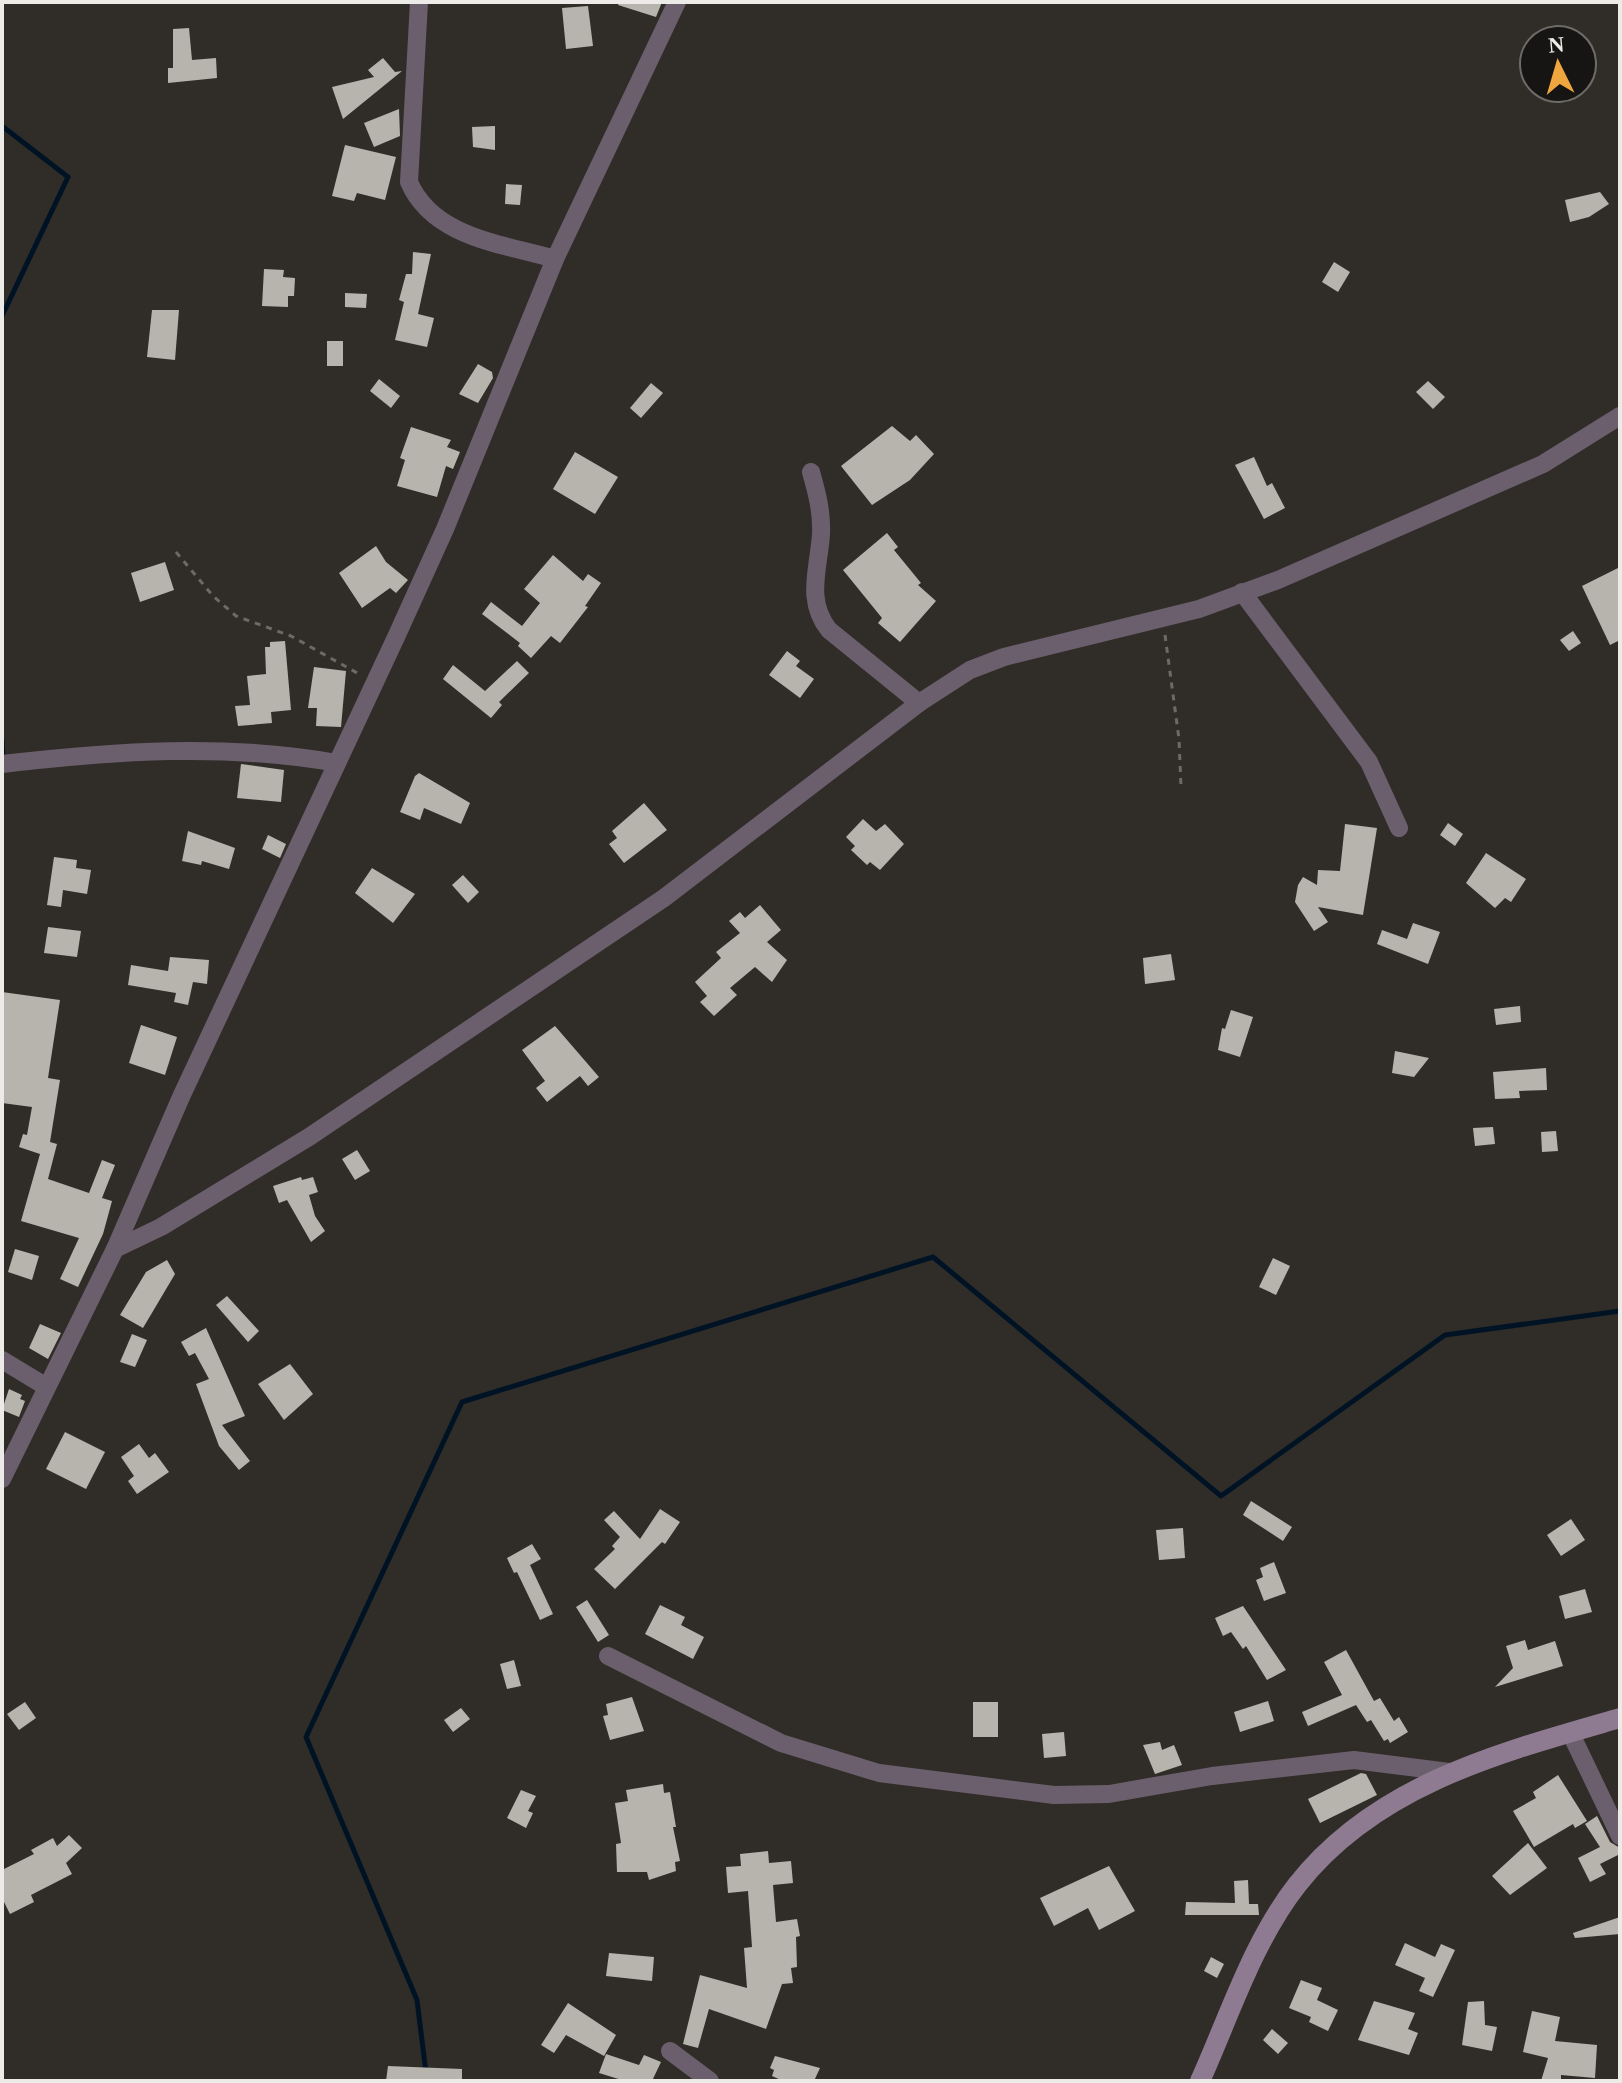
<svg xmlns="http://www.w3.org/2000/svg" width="1622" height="2083" viewBox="0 0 1622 2083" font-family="Georgia,serif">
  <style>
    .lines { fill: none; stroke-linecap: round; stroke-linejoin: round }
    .stream { stroke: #001325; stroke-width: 5 }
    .building { fill: #b7b4ad }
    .path { stroke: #6d6a66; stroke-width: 3; stroke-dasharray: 6 6; stroke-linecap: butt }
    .street { stroke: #6b5f6e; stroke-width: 18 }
    .secondary { stroke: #8e7b92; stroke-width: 20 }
  </style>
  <rect width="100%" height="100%" fill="#302d28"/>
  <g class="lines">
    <g class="stream">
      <polyline points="2,126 68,177 2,316"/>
      <polyline points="2,740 3,758"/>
      <polyline points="427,2081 417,2000 306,1737 462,1402 933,1257 1221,1496 1445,1335 1620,1311"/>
    </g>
  </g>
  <g class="building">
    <polygon points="619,2 662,2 656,17 618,5"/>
    <polygon points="588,6 593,46 566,49 562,8"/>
    <polygon points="189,28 192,60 216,58 217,78 168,83 168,68 173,68 173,29"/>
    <polygon points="383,58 395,72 402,71 343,119 332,87 374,77 368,70"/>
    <polygon points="399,109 400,136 374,147 364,123"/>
    <polygon points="495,126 495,150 473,147 472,127"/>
    <polygon points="345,145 396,157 385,200 357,193 354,201 332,196"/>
    <polygon points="506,184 522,185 520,205 505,204"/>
    <polygon points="1600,192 1609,204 1589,217 1570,222 1565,200"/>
    <polygon points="413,252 431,254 418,314 434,318 427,347 395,340 404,302 399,300 406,274 412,274"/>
    <polygon points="1334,262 1350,272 1338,292 1322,282"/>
    <polygon points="264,269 284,270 283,277 295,278 294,296 288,296 288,307 262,306"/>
    <polygon points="345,293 367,294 366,308 345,307"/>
    <polygon points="152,310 179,310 175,360 147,357"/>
    <rect x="327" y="341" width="16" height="25"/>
    <polygon points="478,364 492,372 493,378 478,403 459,394"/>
    <polygon points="379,379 400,396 391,408 370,391"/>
    <polygon points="1428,381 1445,397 1433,409 1416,392"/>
    <polygon points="651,383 663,393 641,418 630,408"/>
    <polygon points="892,426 910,441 916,435 934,454 910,480 872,505 841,466"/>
    <polygon points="411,427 451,440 447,447 460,452 453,469 446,466 437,497 397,486 405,460 400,458"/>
    <polygon points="575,452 618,477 595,514 553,489"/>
    <polygon points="1254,457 1267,486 1272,483 1285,508 1264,519 1235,465"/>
    <polygon points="887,533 898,547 894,550 921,583 918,585 936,601 900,642 878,623 882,618 843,570"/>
    <polygon points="376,546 386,562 408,580 396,593 390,588 362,608 339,573"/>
    <polygon points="553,555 583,581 588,574 601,583 585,606 588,607 560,643 551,636 531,658 518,646 520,643 482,614 491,602 522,626 540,603 524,589"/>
    <polygon points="165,562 174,590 140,602 131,573"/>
    <polygon points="1620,567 1620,640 1610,645 1582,586"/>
    <polygon points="1573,631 1581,643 1569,651 1560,640"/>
    <polygon points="285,641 291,710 271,712 272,723 238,726 235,706 250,705 247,676 266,674 265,647 270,647 270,642"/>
    <polygon points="787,651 800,661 796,666 814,679 800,698 769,675"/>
    <polygon points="517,661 529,673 499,702 502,705 491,718 443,679 453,665 485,691"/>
    <polygon points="314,667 346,671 341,727 316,726 317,708 308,708"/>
    <polygon points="241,764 284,770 281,802 237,798"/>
    <polygon points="419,773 470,803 461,824 424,808 420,820 400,812 415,776"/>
    <polygon points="644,803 667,830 624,863 609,844 617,838 612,831"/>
    <polygon points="863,819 876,831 885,824 904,844 880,870 870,862 867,865 851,850 855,846 846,837"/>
    <polygon points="1448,823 1463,834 1455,846 1440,835"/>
    <polygon points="1345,824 1377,828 1363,915 1318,907 1328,922 1314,931 1295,902 1298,885 1303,877 1317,885 1318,870 1340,871"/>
    <polygon points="188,831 235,848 229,869 202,861 201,865 182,861"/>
    <polygon points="268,835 286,844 280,858 262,849"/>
    <polygon points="1486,853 1526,879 1511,902 1505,898 1495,908 1466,883"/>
    <polygon points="54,857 77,860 76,868 91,870 87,894 63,890 61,907 47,905"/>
    <polygon points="372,868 415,894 393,923 355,893"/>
    <polygon points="463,875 479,892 468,903 452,885"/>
    <polygon points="760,905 781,930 767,942 787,960 772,982 755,967 730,988 737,995 714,1016 700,1002 707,996 695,982 721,958 716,952 740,933 729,921 740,912 745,918"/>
    <polygon points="1413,923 1440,932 1428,964 1377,944 1382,930 1407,939"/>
    <polygon points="48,927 81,931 77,957 44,953"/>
    <polygon points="1171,954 1175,980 1145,984 1143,958"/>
    <polygon points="170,957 209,960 207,984 193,982 188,1005 174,1002 176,993 128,985 131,965 168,971"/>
    <polygon points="2,992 60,1000 48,1078 60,1080 50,1142 57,1144 48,1179 89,1193 102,1160 115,1165 102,1198 112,1201 103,1234 78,1287 60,1279 79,1238 21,1221 40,1154 19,1147 23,1134 27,1135 32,1107 2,1103"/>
    <polygon points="1520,1006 1521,1022 1496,1025 1494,1009"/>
    <polygon points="1231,1010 1253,1017 1240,1057 1218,1050 1222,1028 1225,1029"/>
    <polygon points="141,1025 177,1037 165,1075 129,1063"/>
    <polygon points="555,1026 599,1077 588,1086 580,1076 547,1102 536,1088 545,1081 522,1050"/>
    <polygon points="1395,1051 1429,1058 1414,1077 1392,1073"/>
    <polygon points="1546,1068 1547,1090 1519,1091 1520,1098 1495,1099 1493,1072"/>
    <polygon points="1493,1127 1495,1144 1475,1146 1473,1128"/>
    <polygon points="1556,1131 1558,1151 1542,1152 1541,1132"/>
    <polygon points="357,1150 370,1171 355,1180 342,1159"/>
    <polygon points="301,1177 302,1180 313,1177 318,1192 309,1195 315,1216 325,1231 311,1242 287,1200 279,1203 273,1186"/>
    <polygon points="15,1249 39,1256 32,1280 8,1272"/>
    <polygon points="1273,1258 1290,1266 1276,1295 1259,1287"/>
    <polygon points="167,1260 175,1274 143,1328 120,1315 146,1272"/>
    <polygon points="227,1296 259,1331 248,1342 216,1305"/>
    <polygon points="40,1324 61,1333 48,1359 29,1348"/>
    <polygon points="206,1328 245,1416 222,1425 250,1461 239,1470 219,1446 196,1384 209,1379 195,1353 189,1356 181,1342"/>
    <polygon points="132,1334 147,1340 135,1367 120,1362"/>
    <polygon points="290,1364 313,1394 284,1420 258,1384"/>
    <polygon points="9,1389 22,1395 20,1399 25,1401 19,1417 2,1410"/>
    <polygon points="65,1432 105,1452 86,1489 46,1469"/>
    <polygon points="139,1444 149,1458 155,1453 169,1472 137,1494 128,1481 134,1476 121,1457"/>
    <polygon points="1251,1501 1292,1527 1283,1541 1243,1515"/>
    <polygon points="660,1509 680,1522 665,1544 662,1542 615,1589 594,1569 615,1549 612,1546 620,1537 604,1520 614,1511 640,1539"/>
    <polygon points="1571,1519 1585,1540 1561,1556 1547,1535"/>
    <polygon points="1183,1528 1185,1558 1159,1560 1156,1530"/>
    <polygon points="532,1544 541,1559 530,1565 553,1614 540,1620 517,1572 514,1573 507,1558"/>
    <polygon points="1274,1562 1286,1593 1264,1601 1256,1580 1263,1577 1260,1568"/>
    <polygon points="1585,1589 1592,1612 1565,1619 1559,1596"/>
    <polygon points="587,1600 609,1635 598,1642 576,1607"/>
    <polygon points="660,1605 685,1617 681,1625 704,1637 693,1659 645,1634"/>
    <polygon points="1243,1606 1286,1670 1267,1680 1246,1646 1243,1649 1231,1632 1223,1636 1215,1618"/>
    <polygon points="1525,1640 1528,1650 1555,1641 1563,1666 1495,1687 1513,1668 1506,1646"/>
    <polygon points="1346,1650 1374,1701 1380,1698 1394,1721 1399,1717 1408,1732 1390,1743 1388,1739 1384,1741 1371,1720 1367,1722 1356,1705 1308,1726 1302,1712 1342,1695 1324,1662"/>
    <polygon points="514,1660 521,1686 507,1689 500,1664"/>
    <polygon points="632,1697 644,1731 610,1740 603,1716 608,1715 606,1704"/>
    <polygon points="1268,1701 1274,1721 1240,1732 1234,1712"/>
    <polygon points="25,1702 36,1718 19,1730 7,1714"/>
    <rect x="973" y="1702" width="25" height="35"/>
    <polygon points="461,1708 470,1719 453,1732 444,1720"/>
    <polygon points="1064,1732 1066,1756 1044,1758 1042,1734"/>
    <polygon points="1160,1742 1162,1750 1174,1745 1182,1765 1155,1774 1143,1745"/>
    <polygon points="1361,1773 1366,1774 1377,1795 1320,1823 1308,1799"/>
    <polygon points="1558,1775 1587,1821 1575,1828 1573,1824 1534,1847 1513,1811 1536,1798 1533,1792"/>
    <polygon points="663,1784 664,1793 670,1792 676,1827 673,1827 680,1861 675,1862 676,1871 649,1880 647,1872 617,1872 616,1844 621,1843 615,1803 628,1801 626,1790"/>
    <polygon points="521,1790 536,1796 528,1811 533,1813 526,1828 507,1818"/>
    <polygon points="1597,1816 1610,1842 1620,1848 1620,1854 1600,1864 1606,1874 1590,1882 1578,1858 1600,1847 1585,1824"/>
    <polygon points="69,1835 82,1848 66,1863 72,1874 31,1895 34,1902 10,1914 2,1898 2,1870 34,1854 31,1850 53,1838 57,1846"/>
    <polygon points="1528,1843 1547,1868 1510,1895 1492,1876"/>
    <polygon points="768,1851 769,1863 791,1861 793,1883 773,1885 776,1922 797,1919 800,1936 796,1937 797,1967 791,1968 793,1983 782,1984 766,2029 709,2009 698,2048 683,2044 700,1975 747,1988 744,1948 752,1947 748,1891 728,1893 726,1867 741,1866 740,1854"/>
    <polygon points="1109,1866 1135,1911 1099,1930 1088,1908 1054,1926 1040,1898"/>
    <polygon points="1248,1880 1249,1904 1258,1904 1259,1915 1185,1915 1186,1902 1235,1903 1234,1881"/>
    <polygon points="1620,1917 1620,1934 1575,1938 1573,1933"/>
    <polygon points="1405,1943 1435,1957 1441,1944 1455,1950 1433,1997 1419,1991 1425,1978 1395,1965"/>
    <polygon points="609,1953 654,1957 652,1981 606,1976"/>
    <polygon points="1211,1957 1224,1964 1217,1978 1204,1971"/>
    <polygon points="1301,1980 1322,1988 1317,2000 1338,2010 1328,2031 1309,2022 1311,2017 1289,2008"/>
    <polygon points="1374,2001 1415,2013 1408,2029 1418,2033 1409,2055 1358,2040"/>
    <polygon points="1484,2001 1485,2025 1497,2027 1492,2051 1462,2045 1468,2002"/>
    <polygon points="568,2003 616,2035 604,2056 566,2035 554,2053 541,2045"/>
    <polygon points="1532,2011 1560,2017 1555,2041 1597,2045 1595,2078 1561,2075 1561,2081 1541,2081 1548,2058 1523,2052"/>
    <polygon points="1272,2029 1288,2043 1278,2054 1263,2040"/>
    <polygon points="606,2054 639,2065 644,2055 661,2062 652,2081 625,2081 599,2073"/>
    <polygon points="775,2056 820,2068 814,2081 783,2081 772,2076 774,2070 770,2068"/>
    <polygon points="388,2066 462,2069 462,2081 386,2081"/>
  </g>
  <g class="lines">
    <g class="path">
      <polyline points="176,552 213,596 236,616 291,636 359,674"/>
      <polyline points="1165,635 1179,739 1181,787"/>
    </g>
    <g class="street">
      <path d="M419 2 409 182C433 238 504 244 555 259"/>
      <path d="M811 472C817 493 822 512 821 534 819 568 805 600 829 630L919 703"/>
      <polyline points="1242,592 1369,762 1399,828"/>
      <path d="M2 764C114 751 225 743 337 763"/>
      <polyline points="115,1249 161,1227 309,1137 664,898 919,703 970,670 1004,657 1199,609 1278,580 1543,464 1620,416"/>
      <polyline points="2,1360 45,1386"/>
      <polyline points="2,1479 115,1249 181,1097 397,635 445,529 555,259 677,2"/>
      <polyline points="608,1656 781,1743 879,1773 1054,1795 1109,1794 1212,1776 1354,1760 1449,1772"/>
      <polyline points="1570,1732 1620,1836"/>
      <polyline points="670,2051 710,2081"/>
    </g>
    <path class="secondary" d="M1200 2081C1229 2017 1253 1941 1297 1885 1376 1784 1502 1752 1620 1718"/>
  </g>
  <rect width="1622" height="2083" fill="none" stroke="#edebe7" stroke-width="8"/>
  <g transform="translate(1558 64) rotate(355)"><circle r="38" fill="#171513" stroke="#6d6b68" stroke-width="2"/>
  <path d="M0-6L14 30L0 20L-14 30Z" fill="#f0a63f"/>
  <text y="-12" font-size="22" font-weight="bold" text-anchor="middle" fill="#edebe7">N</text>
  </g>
</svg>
